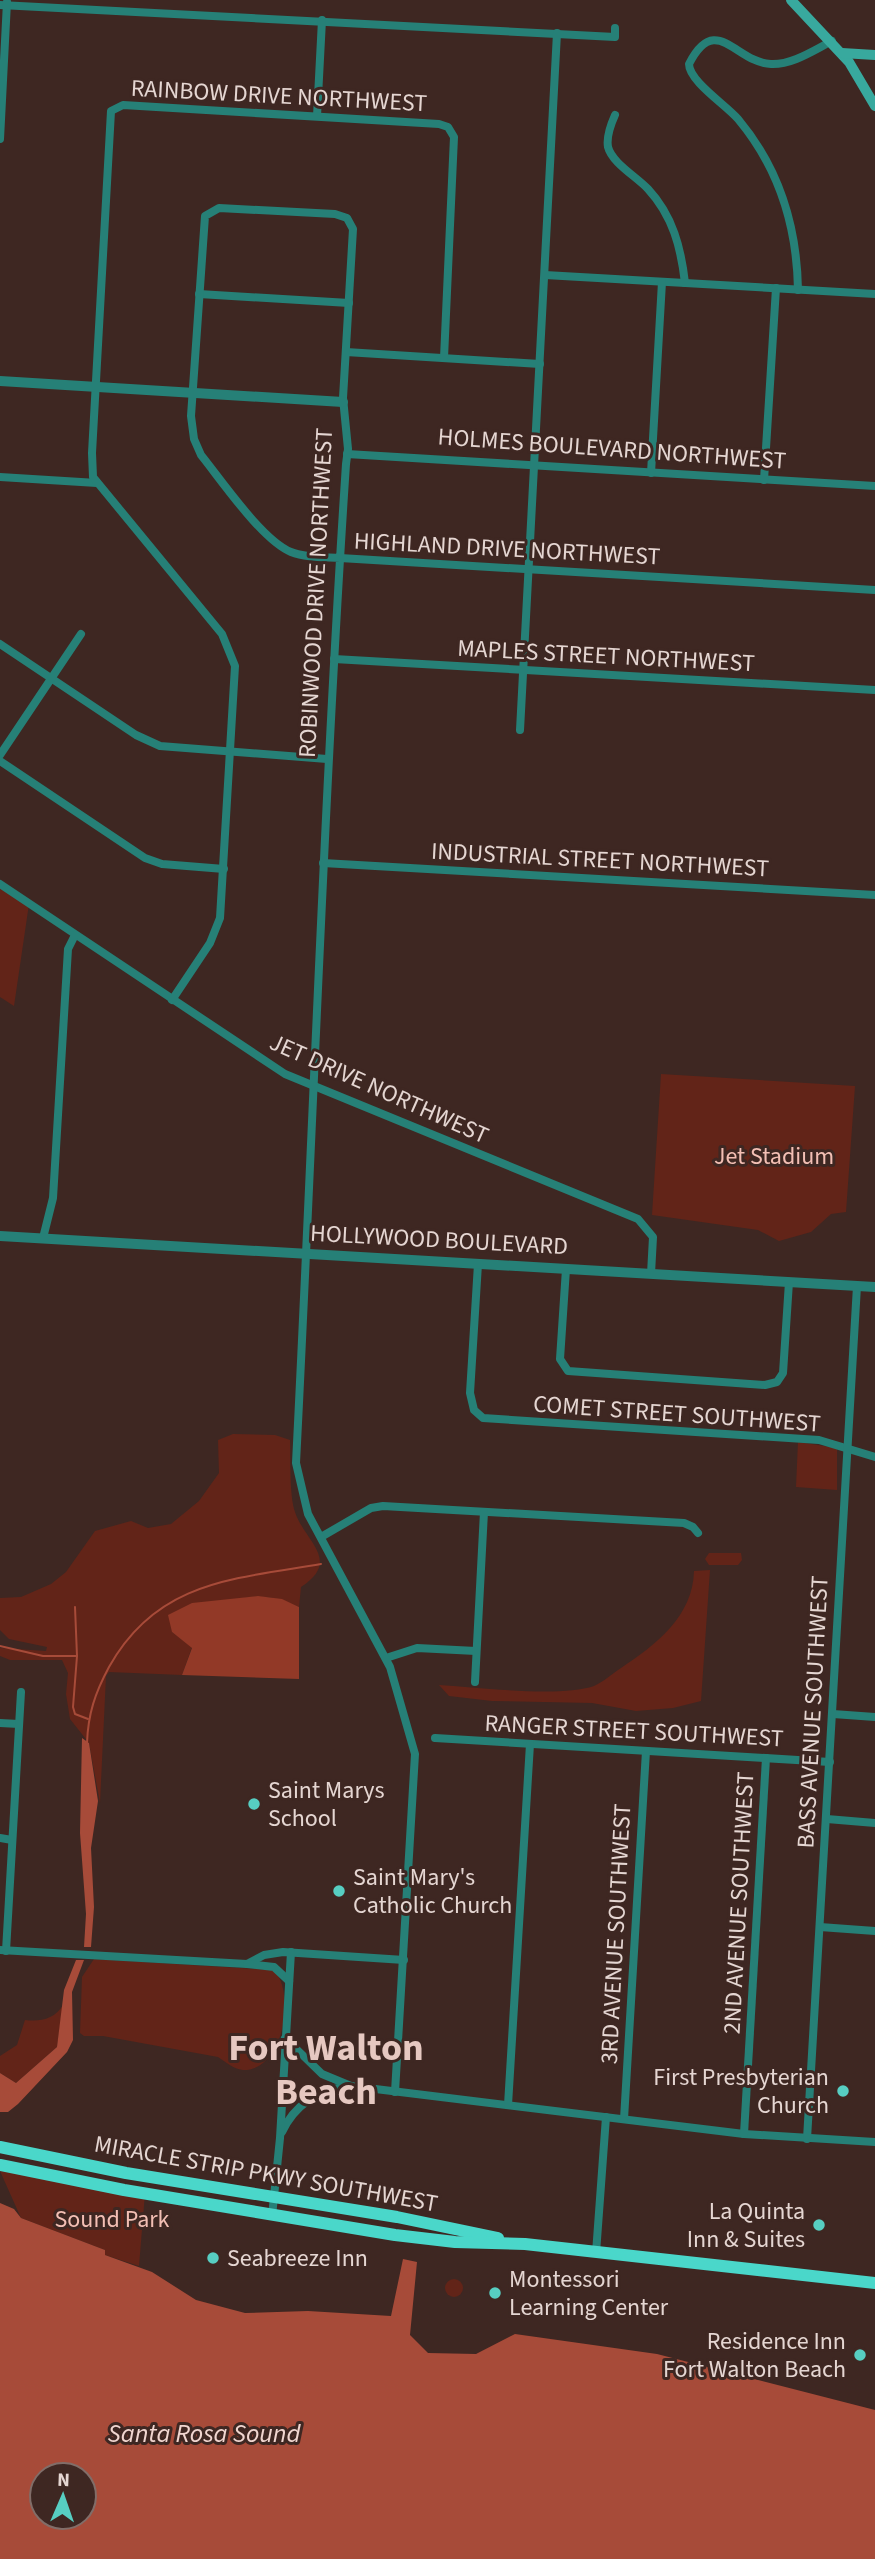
<svg xmlns="http://www.w3.org/2000/svg" width="875" height="2559" viewBox="0 0 875 2559" font-family="'Source Sans 3',sans-serif">
  <style>
    .green { fill: #622418 }
    .forest { fill: #923927 }
    .water { fill: #a74b39; fill-rule: evenodd }
    .lines { fill: none; stroke-linecap: round; stroke-linejoin: round }
    .stream { stroke: #a74b39; stroke-width: 2 }
    .minor { stroke: #268077; stroke-width: 8 }
    .tertiary { stroke: #268077; stroke-width: 10 }
    .secondary { stroke: #38a99e; stroke-width: 10 }
    .trunk { stroke: #4ad7ca; stroke-width: 12 }
    .poi-dot { fill: #57cec2; stroke: #3e2722; stroke-width: 2.5 }
    .labels { text-anchor: middle; dominant-baseline: central; stroke-width: 6; stroke-linejoin: round; paint-order: stroke }
    .street-label { font-size: 24px; fill: #e5d6d2; stroke: #3e2722 }
    .park-label { font-size: 24px; fill: #f3bfb4; stroke: #3e2722 }
    .poi-label { font-size: 24px; fill: #e5d6d2; stroke: #3e2722; text-anchor: start }
    .water-label { font-size: 26px; font-style: italic; fill: #f1d6d0; stroke: #3e2722 }
    .town-label { font-size: 38px; font-weight: bold; fill: #e6c8c1; stroke: #3e2722 }
  </style>
  <rect width="100%" height="100%" fill="#3e2722"/>
  <g class="green">
    <polygon points="0,884 29,904 14,1006 0,997"/>
    <polygon points="661,1074 855,1086 846,1212 831,1214 811,1232 779,1241 758,1230 652,1215"/>
    <path d="M233 1434 275 1435 290 1440C291 1460 289 1494 295 1512 305 1542 342 1560 301 1587L299 1607C247 1582 217 1608 172 1632L192 1647 182 1675 109 1672 106 1676 100 1803 89 1743 70 1719 66 1694 68 1673 62 1660H10L0 1656V1648L46 1651 47 1647 9 1639 0 1630V1598L21 1597 51 1584 66 1572 95 1531 131 1521 148 1528 171 1524 199 1501 219 1473 218 1440Z"/>
    <polygon points="798,1442 837,1448 837,1490 796,1487"/>
    <polygon points="709,1553 741,1553 742,1560 738,1565 709,1565 705,1559"/>
    <path d="M710 1570 701 1701 673 1708 636 1711 592 1703 492 1701 449 1696 439 1685C478 1687 559 1698 594 1686 603 1682 612 1674 621 1668 656 1645 693 1616 694 1571Z"/>
    <path d="M94 1959 274 1970C296 1993 284 2071 243 2070 233 2069 226 2062 218 2057L103 2036H84L80 2033 82 1977Z"/>
    <path d="M63 2005 57 2047 16 2083 0 2073V2056L17 2045 25 2020C40 2022 55 2019 63 2005Z"/>
    <polygon points="0,2171 145,2193 139,2266 105,2255 105,2250 21,2218"/>
    <circle cx="454" cy="2288" r="9"/>
  </g>
  <polygon class="forest" points="258,1596 282,1599 299,1607 299,1679 182,1675 192,1648 172,1632 168,1615 192,1603"/>
  <g class="water">
    <polygon points="82,1738 89,1743 98,1801 91,1848 94,1907 91,1947 84,1947 86,1914 80,1833"/>
    <polygon points="76,1960 84,1960 72,1992 73,2040 67,2052 18,2104 8,2112 0,2112 0,2073 16,2083 57,2047 64,1990"/>
    <path d="M0 2203 14 2209 21 2218 105 2250V2255L152 2272 196 2300 245 2313 308 2311 391 2316 403 2259 417 2262 410 2335 428 2353 476 2354 515 2334 657 2354 875 2410V2559H0ZM42 2475H84V2517H42Z"/>
  </g>
  <g class="lines">
    <g class="stream">
      <polyline points="75,1607 77,1656 73,1707 75,1714 88,1719"/>
      <polyline points="0,1646 43,1656 77,1656"/>
      <path d="M87 1743C88 1714 95 1693 109 1667 157 1581 233 1579 321 1564"/>
    </g>
    <g class="minor">
      <polyline points="0,5 615,37 615,28"/>
      <path d="M615 115C611 124 606 136 608 147 612 163 637 177 648 189 673 216 681 248 685 283"/>
      <polyline points="317,116 322,20"/>
      <polyline points="0,139 7,2"/>
      <polyline points="545,275 875,294"/>
      <path d="M798 290C797 227 779 168 738 119 726 105 689 81 689 64 716 11 736 63 771 64 792 65 814 50 832 41"/>
      <polyline points="199,294 349,303"/>
      <polyline points="346,352 540,364"/>
      <polyline points="347,454 875,486"/>
      <polyline points="651,473 662,282"/>
      <polyline points="0,477 97,483"/>
      <polyline points="764,480 776,288"/>
      <polyline points="0,644 136,735 160,746 327,759"/>
      <polyline points="334,659 875,690"/>
      <polyline points="520,730 557,33"/>
      <polyline points="0,755 81,634"/>
      <polyline points="0,761 145,858 162,864 224,869"/>
      <polyline points="323,863 875,895"/>
      <polyline points="0,884 285,1074 638,1219 653,1237 651,1274"/>
      <polyline points="172,1000 210,943 220,918 235,666 222,634 93,477 92,453 111,111 123,105 439,124 448,127 454,137 444,358"/>
      <polyline points="43,1238 53,1198 68,949 75,935"/>
      <polyline points="478,1264 470,1393 474,1410 483,1418 819,1440 875,1457"/>
      <polyline points="566,1269 560,1359 568,1371 765,1385 777,1382 783,1373 789,1282"/>
      <polyline points="321,1537 371,1508 383,1506 684,1523 693,1527 698,1533"/>
      <polyline points="386,1658 417,1648 476,1651"/>
      <polyline points="475,1682 484,1512"/>
      <polyline points="833,1714 875,1717"/>
      <polyline points="0,1723 19,1724"/>
      <polyline points="435,1738 830,1762"/>
      <polyline points="827,1819 875,1823"/>
      <polyline points="0,1838 12,1840"/>
      <polyline points="820,1927 875,1931"/>
      <polyline points="0,1950 247,1964 264,1955 283,1952 404,1960"/>
      <polyline points="6,1951 21,1692"/>
      <polyline points="247,1964 274,1967 289,1981"/>
      <polyline points="285,2038 322,2074 351,2086 744,2134 875,2142"/>
      <path d="M395 2092 415 1754 390 1667 308 1514 296 1463C313 1130 324 797 346 464L348 449 343 398 353 229 347 218 335 214 219 208 205 216 191 416 194 439 201 455C222 481 262 540 291 552 306 558 324 557 340 558L875 590"/>
      <polyline points="508,2105 530,1744"/>
      <polyline points="624,2119 646,1751"/>
      <path d="M282 2132C294 2106 317 2090 345 2087"/>
      <polyline points="744,2134 766,1758"/>
      <polyline points="807,2139 857,1286"/>
      <polyline points="272,2216 280,2138 291,1952"/>
      <polyline points="596,2253 606,2117"/>
    </g>
    <g class="tertiary">
      <polyline points="0,381 343,402"/>
      <polyline points="0,1236 875,1287"/>
    </g>
    <g class="secondary">
      <polyline points="791,0 849,62 875,106"/>
      <polyline points="842,53 875,55"/>
    </g>
    <g class="trunk">
      <polyline points="0,2147 126,2173 397,2217 498,2238"/>
      <polyline points="0,2165 124,2190 395,2235 455,2242 525,2244 875,2283"/>
    </g>
  </g>
  <g class="poi-dot">
    <circle cx="254" cy="1804" r="7"/>
    <circle cx="339" cy="1891" r="7"/>
    <circle cx="843" cy="2091" r="7"/>
    <circle cx="819" cy="2225" r="7"/>
    <circle cx="213" cy="2258" r="7"/>
    <circle cx="495" cy="2293" r="7"/>
    <circle cx="860" cy="2355" r="7"/>
  </g>
  <g class="labels">
    <g class="street-label">
      <text transform="translate(279 96) rotate(3)">RAINBOW DRIVE NORTHWEST</text>
      <text transform="translate(612 449) rotate(4)">HOLMES BOULEVARD NORTHWEST</text>
      <text transform="translate(507 549) rotate(3)">HIGHLAND DRIVE NORTHWEST</text>
      <text transform="translate(316 593) rotate(-87)">ROBINWOOD DRIVE NORTHWEST</text>
      <text transform="translate(606 656) rotate(3)">MAPLES STREET NORTHWEST</text>
      <text transform="translate(600 860) rotate(3)">INDUSTRIAL STREET NORTHWEST</text>
      <text transform="translate(379 1089) rotate(24)">JET DRIVE NORTHWEST</text>
      <text transform="translate(439 1240) rotate(3)">HOLLYWOOD BOULEVARD</text>
      <text transform="translate(677 1414) rotate(4)">COMET STREET SOUTHWEST</text>
      <text transform="translate(813 1712) rotate(-87)">BASS AVENUE SOUTHWEST</text>
      <text transform="translate(634 1731) rotate(3)">RANGER STREET SOUTHWEST</text>
      <text transform="translate(739 1903) rotate(-87)">2ND AVENUE SOUTHWEST</text>
      <text transform="translate(616 1934) rotate(-87)">3RD AVENUE SOUTHWEST</text>
      <text transform="translate(266 2174) rotate(10)">MIRACLE STRIP PKWY SOUTHWEST</text>
    </g>
    <g class="park-label">
      <text x="774" y="1156">Jet Stadium</text>
      <text x="112" y="2219">Sound Park</text>
    </g>
    <g class="poi-label">
      <text x="268" y="1790">Saint Marys<tspan x="268" dy="28">School</tspan></text>
      <text x="353" y="1877">Saint Mary's<tspan x="353" dy="28">Catholic Church</tspan></text>
      <text x="829" y="2077" text-anchor="end">First Presbyterian<tspan x="829" dy="28">Church</tspan></text>
      <text x="805" y="2211" text-anchor="end">La Quinta<tspan x="805" dy="28">Inn &amp; Suites</tspan></text>
      <text x="227" y="2258">Seabreeze Inn</text>
      <text x="509" y="2279">Montessori<tspan x="509" dy="28">Learning Center</tspan></text>
      <text x="846" y="2341" text-anchor="end">Residence Inn<tspan x="846" dy="28">Fort Walton Beach</tspan></text>
    </g>
    <g class="water-label">
      <text x="204" y="2433">Santa Rosa Sound</text>
    </g>
    <g class="town-label">
      <text x="326" y="2048">Fort Walton<tspan x="326" dy="44">Beach</tspan></text>
    </g>
  </g>
  <g transform="translate(63 2496) rotate(2)"><circle r="33" fill="#3e2722" stroke="#816d68" stroke-width="2"/>
  <path d="M0-5L12 26L0 18L-12 26Z" fill="#57cec2"/>
  <text y="-10" font-size="19" font-weight="bold" text-anchor="middle" fill="#e5d6d2">N</text>
  </g>
</svg>
